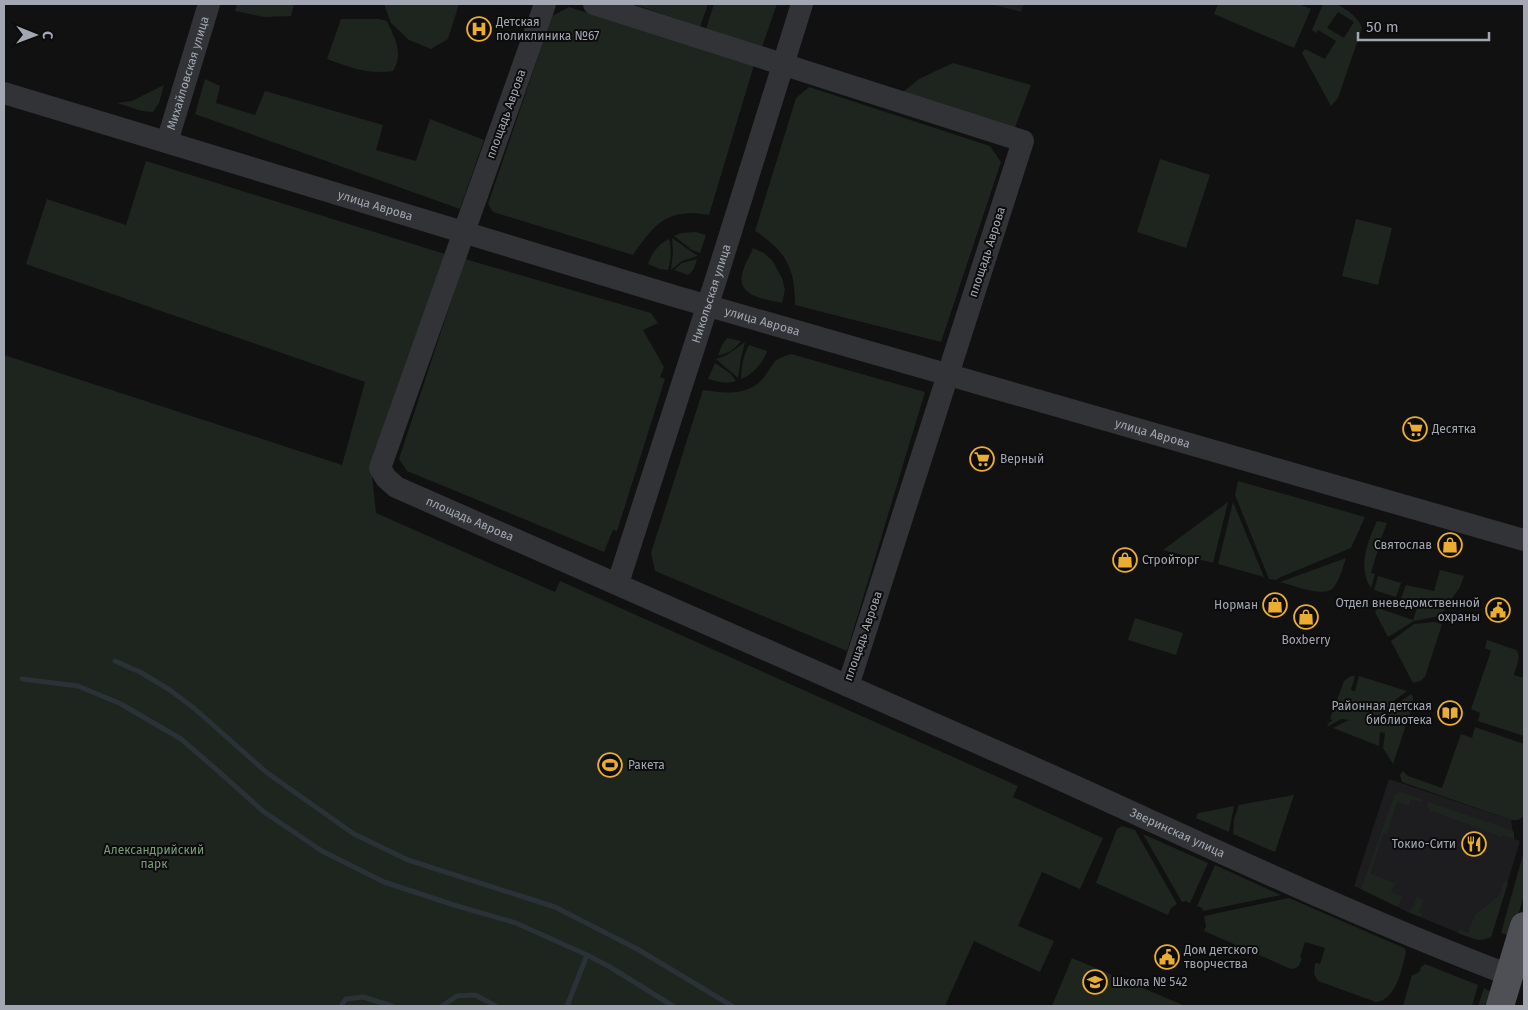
<svg xmlns="http://www.w3.org/2000/svg" width="1528" height="1010" viewBox="0 0 1528 1010" font-family="'Fira Sans',sans-serif">
  <style>
    .built { fill: #1d1d1f }
    .green { fill: #1d251e; fill-rule: evenodd }
    .lines { fill: none; stroke-linecap: round; stroke-linejoin: round }
    .stream { stroke: #2a3137; stroke-width: 5 }
    .minor { stroke: #323337; stroke-width: 22 }
    .major { stroke: #4e5056; stroke-width: 28 }
    .labels { text-anchor: middle; dominant-baseline: central; stroke-width: 4; stroke-linejoin: round; paint-order: stroke }
    .poi-label { font-size: 12px; fill: #a2a7b2; stroke: #0c0c0d; text-anchor: start }
    .street-label { font-size: 12px; fill: #a2a7b2; stroke: #0c0c0d }
    .park-label { font-size: 12px; fill: #7a9d7c; stroke: #0c0c0d }
  </style>
  <rect width="100%" height="100%" fill="#111112"/>
  <g class="built">
    <polygon points="990,4 1024,4 1021,12"/>
    <polygon points="1389,779 1511,820 1514,839 1520,841 1491,937 1484,940 1473,939 1408,912 1354,886"/>
  </g>
  <g class="green">
    <polygon points="237,4 294,4 291,16 264,17 235,11"/>
    <polygon points="384,4 459,4 448,39 431,49 409,40 391,23"/>
    <polygon points="633,4 708,4 700,27"/>
    <polygon points="714,4 777,4 762,47 706,29"/>
    <polygon points="1218,4 1299,4 1311,9 1294,48 1214,14"/>
    <path d="M1323 4C1326 4 1332 3 1335 4 1345 7 1359 18 1362 28L1341 89 1338 98 1331 106 1302 53 1305 49 1325 59 1336 41 1318 30 1316 33 1312 30ZM1338 12 1354 22 1344 38 1327 28Z"/>
    <path d="M569 7 754 65 709 215C668 208 655 223 633 255L493 212 488 204 552 16Z"/>
    <path d="M341 19H379L387 21C395 39 404 53 393 71 369 75 349 67 327 59Z"/>
    <polygon points="953,63 1031,85 1015,127 903,92 919,79"/>
    <polygon points="205,79 220,86 216,103 255,115 265,91 383,125 376,150 416,161 430,119 484,140 460,209 195,114"/>
    <polygon points="164,85 159,103 153,112 142,111 117,103 132,101"/>
    <path d="M809 87 990 146 1001 162 941 342 795 305C795 268 786 251 755 231L796 98Z"/>
    <polygon points="1160,159 1210,175 1186,248 1137,232"/>
    <polygon points="146,161 445,254 372,475 376,513 555,592 560,581 1018,786 1013,797 1103,838 1080,889 1042,872 1018,926 1054,941 1040,972 974,941 945,1006 4,1006 4,355 342,465 365,382 26,264 47,199 126,225"/>
    <polygon points="1356,219 1392,228 1378,285 1342,276"/>
    <polygon points="696,232 706,235 700,253 692,250 674,236 681,233"/>
    <polygon points="672,238 698,256 682,261 671,270 673,251"/>
    <path d="M669 239C672 249 671 260 668 270L660 269 648 264C652 253 658 244 669 239Z"/>
    <path d="M753 248 764 253 772 260 782 278 785 290 782 303C766 299 737 297 742 274 744 265 750 256 753 248Z"/>
    <polygon points="465,259 651,313 658,323 643,330 664,367 660,377 665,379 617,531 613,530 604,552 407,471 399,459"/>
    <path d="M697 259C695 266 694 271 688 275L674 270 682 263Z"/>
    <path d="M727 338 741 341C736 348 727 355 718 355L722 345Z"/>
    <polygon points="745,342 741,358 738,378 716,359 727,355"/>
    <path d="M749 345 767 351C763 363 753 374 741 379 741 368 743 356 749 345Z"/>
    <path d="M791 354 925 392 847 651 655 571 651 553 703 390C726 393 749 397 765 376 776 361 772 360 791 354Z"/>
    <path d="M715 363 731 374 736 381C726 384 718 382 708 379Z"/>
    <polygon points="1238,481 1365,517 1351,548 1281,577 1276,580 1269,579 1235,495"/>
    <polygon points="1228,502 1213,563 1163,550"/>
    <polygon points="1233,502 1264,577 1218,564"/>
    <path d="M1377 521 1387 523 1382 536 1371 573 1375 574 1371 588C1357 567 1368 541 1377 521Z"/>
    <path d="M1346 558C1343 567 1340 579 1334 587 1325 599 1293 585 1280 582Z"/>
    <polygon points="1440,570 1464,576 1460,587 1440,616 1414,621 1388,637 1375,612 1378,608 1413,620 1418,605 1401,598 1406,585 1434,591"/>
    <polygon points="1378,576 1401,583 1396,597 1374,590"/>
    <polygon points="1135,618 1183,633 1176,655 1128,640"/>
    <polygon points="1434,622 1442,624 1425,677 1420,681 1413,683 1391,641 1414,624"/>
    <path d="M1487 640 1516 650C1522 656 1516 667 1514 675L1524 678V736L1478 721 1480 713 1471 709 1491 651 1485 648Z"/>
    <polygon points="1351,676 1355,676 1351,690 1355,691 1359,676 1407,691 1391,703 1394,705 1394,706 1411,694 1413,697 1413,704 1393,764 1383,748 1385,733 1380,732 1379,746 1333,728 1349,720 1341,719 1327,727 1329,722 1331,722 1332,720 1330,719 1344,681"/>
    <polygon points="1475,727 1524,744 1524,816 1518,820 1511,820 1402,782 1400,775 1403,771 1408,776 1442,788 1461,734 1472,738"/>
    <polygon points="1399,792 1422,799 1421,802 1411,799 1409,806 1397,802 1387,834 1383,834 1370,874 1395,883 1391,892 1402,896 1398,907 1361,889 1392,802 1394,795"/>
    <polygon points="1294,795 1275,852 1233,834 1234,819 1239,805"/>
    <polygon points="1428,802 1511,830 1514,832 1514,839 1503,835 1502,837 1432,811 1431,812 1427,806"/>
    <polygon points="1234,806 1229,832 1196,818 1198,813"/>
    <polygon points="1122,826 1135,830 1177,904 1171,908 1168,915 1096,883 1117,829"/>
    <polygon points="1143,834 1208,863 1190,903 1186,901 1182,902"/>
    <polygon points="1524,851 1524,895 1512,936 1501,933"/>
    <polygon points="1215,865 1281,895 1203,911 1202,908 1197,906"/>
    <polygon points="1504,881 1508,883 1491,937 1479,940 1458,933 1459,929 1468,933 1475,915 1500,895"/>
    <polygon points="1417,897 1424,900 1419,912 1422,914 1421,917 1408,912 1410,909 1412,909"/>
    <path d="M1289 898 1404 948 1406 952C1402 969 1396 1000 1376 1002L1318 981 1314 974 1315 964 1316 963 1320 964 1325 948 1305 942 1300 957 1302 958C1300 964 1299 969 1291 969L1204 931 1206 926 1204 916Z"/>
    <polygon points="1072,958 1185,1006 1052,1006"/>
    <polygon points="1425,964 1478,985 1472,1006 1403,1006 1412,975 1416,974 1421,970 1420,968"/>
    <polygon points="1484,988 1491,992 1491,1006 1478,1006"/>
  </g>
  <g class="lines">
    <g class="stream">
      <polyline points="115,661 140,672 170,690 195,709 266,772 354,834 408,860 555,907 639,950 732,1006"/>
      <polyline points="22,679 78,686 121,704 181,739 217,770 264,812 322,851 384,882 454,905 516,923 587,955 610,967 673,1006"/>
      <polyline points="341,1006 346,999 363,997 392,1006"/>
      <polyline points="442,1006 457,996 475,995 496,1006"/>
      <polyline points="567,1006 587,955"/>
    </g>
    <g class="minor">
      <path id="s1" d="M545 4 380 468 386 478 396 487C611 580 825 675 1039 770 1195 840 1349 914 1509 975"/>
      <polyline points="594,4 1023,141 848,686"/>
      <path id="s2" d="M4 93 674 296 1524 540"/>
      <path id="s3" d="M167 142 209 4"/>
      <path id="s4" d="M618 583 718 273 802 4"/>
    </g>
    <polyline class="major" points="1500,1006 1524,926"/>
  </g>
  <defs>
    <g id="hospital-ring" transform="scale(1.25)"><circle r="9.5" fill="#0c0c0d" stroke="#eaad31" stroke-width="1.5"/><path d="M-5-5h3v3.5h4V-5h3V5h-3V1.5h-4V5h-3Z" fill="#eaad31"/></g>
    <g id="supermarket-ring" transform="scale(1.25)"><circle r="9.5" fill="#0c0c0d" stroke="#eaad31" stroke-width="1.5"/><path d="M-6-5.5h2.5l.6 2H6L4.5 2H-2.5L-4.4-4H-6ZM-1.5 3.2a1.3 1.3 0 1 0 .1 0ZM3 3.2a1.3 1.3 0 1 0 .1 0Z" fill="#eaad31"/></g>
    <g id="shop-ring" transform="scale(1.25)"><circle r="9.5" fill="#0c0c0d" stroke="#eaad31" stroke-width="1.5"/><path d="M-5-2.5h2.3a2.7 3.5 0 0 1 5.4 0H5L5.5 6h-11ZM-1.5-2.5h3a1.5 2.3 0 0 0-3 0Z" fill="#eaad31"/></g>
    <g id="civic-ring" transform="scale(1.25)"><circle r="9.5" fill="#0c0c0d" stroke="#eaad31" stroke-width="1.5"/><path d="M-.6-6.5H3V-4.5H.6V-3L4-1V1h2V6H-6V1h2V-1L-.6-3ZM-1.2 2.5V6h2.4V2.5Z" fill="#eaad31"/></g>
    <g id="library-ring" transform="scale(1.25)"><circle r="9.5" fill="#0c0c0d" stroke="#eaad31" stroke-width="1.5"/><path d="M-6-4Q-3-5.5-.7-3.5V5Q-3 3-6 4ZM6-4Q3-5.5 .7-3.5V5Q3 3 6 4Z" fill="#eaad31"/></g>
    <g id="stadium-ring" transform="scale(1.25)"><circle r="9.5" fill="#0c0c0d" stroke="#eaad31" stroke-width="1.5"/><path d="M0-5a6.5 5 0 1 0 0 10a6.5 5 0 1 0 0-10ZM-3.5-1.8h7v3.6h-7Z" fill="#eaad31"/></g>
    <g id="restaurant-ring" transform="scale(1.25)"><circle r="9.5" fill="#0c0c0d" stroke="#eaad31" stroke-width="1.5"/><path d="M-5-6h1v4h1v-4h1v4h1v-4h1v5L-1.5 .5V6h-2V.5L-5-1ZM5-6V6H3V1.5H1.5Q1.5-4 5-6Z" fill="#eaad31"/></g>
    <g id="school-ring" transform="scale(1.25)"><circle r="9.5" fill="#0c0c0d" stroke="#eaad31" stroke-width="1.5"/><path d="M0-5L7-2L0 1L-7-2ZM-4 1L0 2.5L4 1V4Q0 6-4 4Z" fill="#eaad31"/></g>
  </defs>
  <g fill-rule="evenodd">
    <use href="#hospital-ring" x="479" y="29"/>
    <use href="#supermarket-ring" x="1415" y="429"/>
    <use href="#supermarket-ring" x="982" y="459"/>
    <use href="#shop-ring" x="1450" y="545"/>
    <use href="#shop-ring" x="1125" y="560"/>
    <use href="#shop-ring" x="1275" y="605"/>
    <use href="#civic-ring" x="1498" y="610"/>
    <use href="#shop-ring" x="1306" y="617"/>
    <use href="#library-ring" x="1450" y="713"/>
    <use href="#stadium-ring" x="610" y="765"/>
    <use href="#restaurant-ring" x="1474" y="844"/>
    <use href="#civic-ring" x="1167" y="957"/>
    <use href="#school-ring" x="1095" y="982"/>
  </g>
  <g class="labels">
    <g class="poi-label">
      <text x="496" y="22">Детская<tspan x="496" dy="14">поликлиника №67</tspan></text>
      <text x="1432" y="429">Десятка</text>
      <text x="1000" y="459">Верный</text>
      <text x="1432" y="545" text-anchor="end">Святослав</text>
      <text x="1142" y="560">Стройторг</text>
      <text x="1480" y="603" text-anchor="end">Отдел вневедомственной<tspan x="1480" dy="14">охраны</tspan></text>
      <text x="1258" y="605" text-anchor="end">Норман</text>
      <text x="1306" y="640" text-anchor="middle">Boxberry</text>
      <text x="1432" y="706" text-anchor="end">Районная детская<tspan x="1432" dy="14">библиотека</tspan></text>
      <text x="628" y="765">Ракета</text>
      <text x="1456" y="844" text-anchor="end">Токио-Сити</text>
      <text x="1184" y="950">Дом детского<tspan x="1184" dy="14">творчества</tspan></text>
      <text x="1112" y="982">Школа № 542</text>
    </g>
    <g class="street-label">
      <text stroke="none"><textPath href="#s3" startOffset="72">Михайловская улица</textPath></text>
      <text transform="translate(506 114) rotate(-70)">площадь Аврова</text>
      <text stroke="none"><textPath href="#s2" startOffset="388">улица Аврова</textPath></text>
      <text transform="translate(987 252) rotate(-72)">площадь Аврова</text>
      <text stroke="none"><textPath href="#s4" startOffset="304">Никольская улица</textPath></text>
      <text stroke="none"><textPath href="#s2" startOffset="792">улица Аврова</textPath></text>
      <text stroke="none"><textPath href="#s2" startOffset="1198">улица Аврова</textPath></text>
      <text stroke="none"><textPath href="#s1" startOffset="598">площадь Аврова</textPath></text>
      <text transform="translate(863 636) rotate(-71)">площадь Аврова</text>
      <text stroke="none"><textPath href="#s1" startOffset="1372">Зверинская улица</textPath></text>
    </g>
    <g class="park-label">
      <text x="154" y="850">Александрийский<tspan x="154" dy="14">парк</tspan></text>
    </g>
  </g>
  <rect width="1528" height="1010" fill="none" stroke="#a2a7b2" stroke-width="10"/>
  <g transform="translate(35 35) rotate(91)" stroke="#0c0c0d" stroke-width="4" paint-order="stroke">
  <path d="M0-4L9 19L0 12L-9 19Z" fill="#a2a7b2"/>
  <text y="-8" font-size="14" font-weight="bold" text-anchor="middle" fill="#a2a7b2">С</text>
  </g>
  <path d="M1358 32v8h131v-8" fill="none" stroke="#a2a7b2" stroke-width="2.5"/>
  <text x="1366" y="32" font-size="15" fill="#a2a7b2" stroke="#0c0c0d" stroke-width="4" paint-order="stroke">50 m</text>
</svg>
